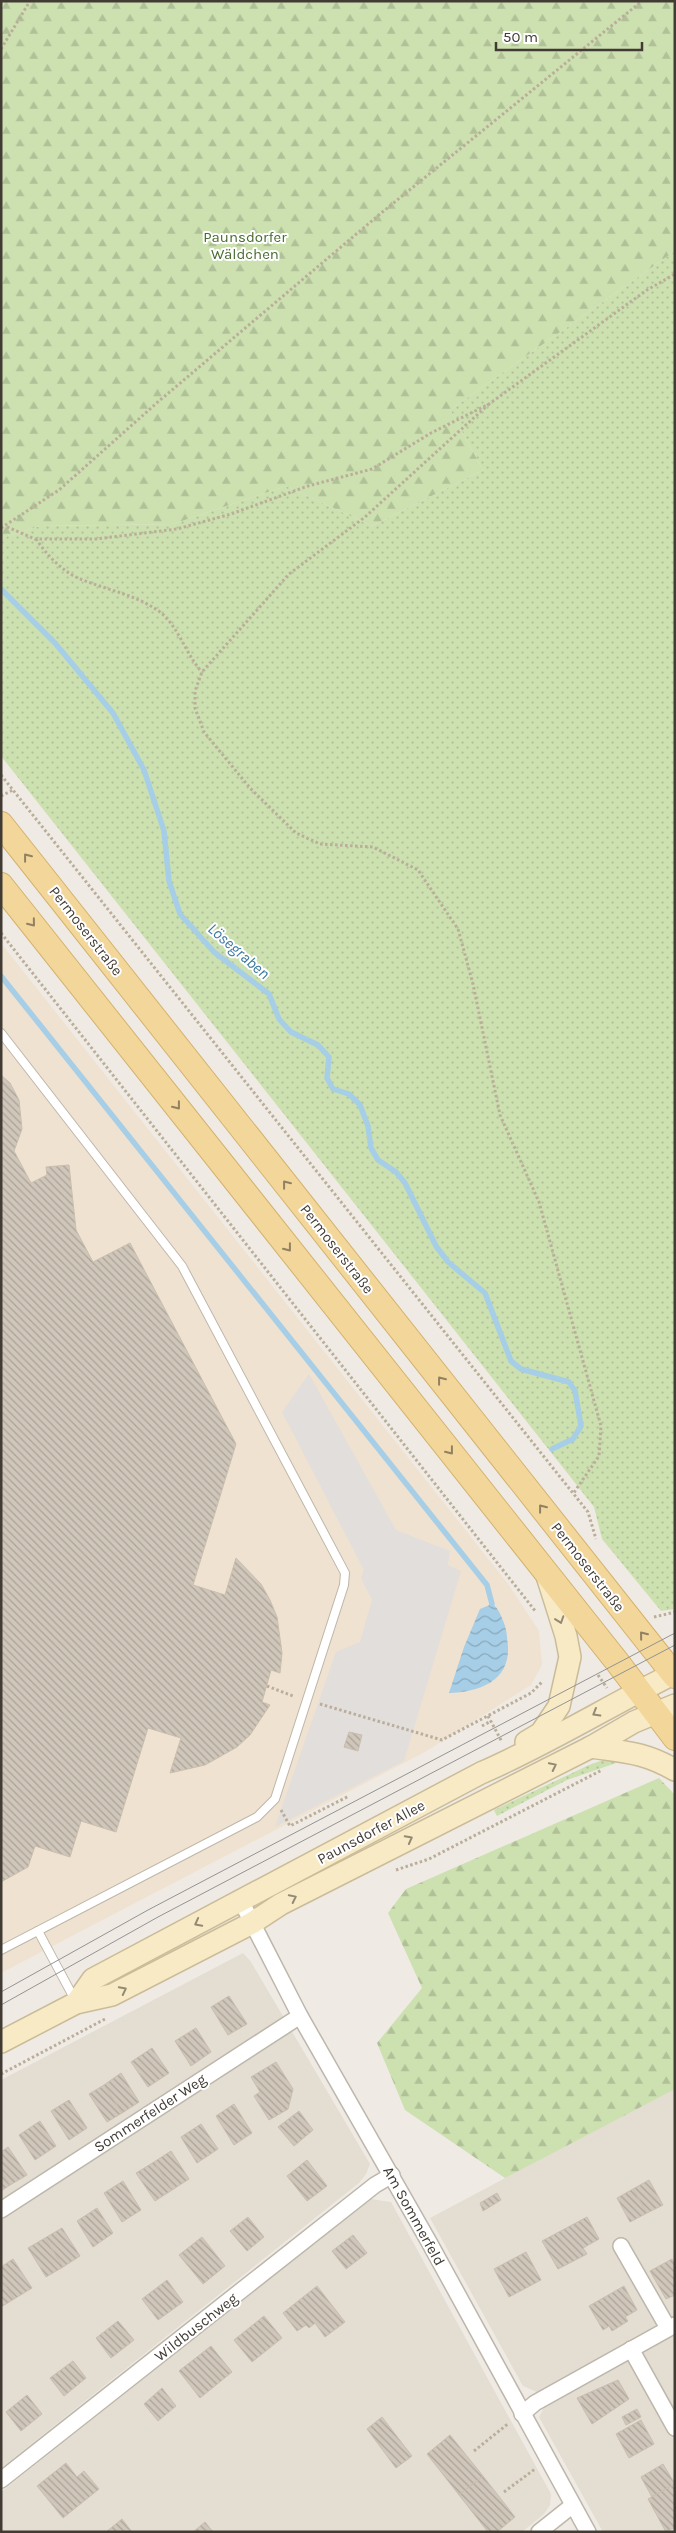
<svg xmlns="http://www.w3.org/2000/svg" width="676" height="2533" viewBox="0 0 676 2533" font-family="Karla,sans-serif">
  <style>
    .residential { fill: #e3ddd2 }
    .commercial { fill: #f0e2d0 }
    .green { fill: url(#green-dots) }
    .forest { fill: url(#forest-firs) }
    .parking { fill: #e1dedc }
    .water { fill: url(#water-waves) }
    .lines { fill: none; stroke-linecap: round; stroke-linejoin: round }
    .stream { stroke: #a6cee6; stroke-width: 5.5 }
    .building { fill: url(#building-back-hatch); stroke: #c9beaf }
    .lane-casing { stroke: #bdb6aa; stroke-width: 10 }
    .street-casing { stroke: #bdb6aa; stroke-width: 18 }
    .secondary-casing { stroke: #cabc98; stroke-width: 24 }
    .primary-casing { stroke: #d4b26d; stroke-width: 26 }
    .path { stroke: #baae9a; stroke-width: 3; stroke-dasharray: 2.5 2.5; stroke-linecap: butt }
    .lane { stroke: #fff; stroke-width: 8 }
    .street { stroke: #fff; stroke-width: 15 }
    .secondary { stroke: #f8eac5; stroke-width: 21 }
    .primary { stroke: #f2d69a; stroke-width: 24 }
    .tram { stroke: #939393; stroke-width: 1 }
    .oneway { stroke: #918162 }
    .oneway2 { stroke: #938a75 }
    .labels { text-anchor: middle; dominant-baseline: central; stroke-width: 4; stroke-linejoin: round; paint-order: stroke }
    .park-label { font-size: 15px; fill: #486b2f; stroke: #fff }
    .street-label { font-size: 15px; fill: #413b34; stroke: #fff }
    .water-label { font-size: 16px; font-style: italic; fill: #3b789f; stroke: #fff }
  </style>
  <defs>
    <pattern id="green-dots" width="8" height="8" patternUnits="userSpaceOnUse" patternTransform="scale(1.25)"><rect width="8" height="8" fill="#cce0b0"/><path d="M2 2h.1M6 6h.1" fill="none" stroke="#b0c198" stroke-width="1.8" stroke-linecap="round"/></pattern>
    <pattern id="forest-firs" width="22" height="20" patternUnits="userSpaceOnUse" patternTransform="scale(1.25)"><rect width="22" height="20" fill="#cce0b0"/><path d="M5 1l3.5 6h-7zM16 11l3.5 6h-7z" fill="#b0c198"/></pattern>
    <pattern id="water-waves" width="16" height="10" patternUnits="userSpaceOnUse" patternTransform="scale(1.25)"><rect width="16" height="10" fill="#a6cee6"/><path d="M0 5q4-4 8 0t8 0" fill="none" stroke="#89a8bb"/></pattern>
    <pattern id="building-back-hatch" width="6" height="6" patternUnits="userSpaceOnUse" patternTransform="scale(1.25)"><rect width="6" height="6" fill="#d0c7ba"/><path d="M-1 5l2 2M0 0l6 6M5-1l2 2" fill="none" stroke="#aaa398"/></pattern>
  </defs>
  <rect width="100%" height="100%" fill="#efebe4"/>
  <g class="residential">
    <polygon points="243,1953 251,1962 370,2164 366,2174 359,2183 1,2468 1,2080"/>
    <polygon points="673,2089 675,2089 675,2532 603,2532 539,2417 545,2406 537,2392 523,2386 430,2218"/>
    <polygon points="370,2199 391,2202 551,2494 550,2505 544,2514 522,2532 1,2532 1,2492"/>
  </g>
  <polygon class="commercial" points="1,943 509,1585 539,1631 542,1665 531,1685 425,1752 1,1973"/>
  <g class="green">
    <polygon points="675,251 675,1609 661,1611 602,1539 594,1507 561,1465 1,756 1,538 40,526 173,524 286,486 372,526 483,470 450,410"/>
    <polygon points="620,1758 619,1762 567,1780 497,1816 494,1810 589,1765 603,1760"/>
  </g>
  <g class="forest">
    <polygon points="1,1 675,1 675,251 450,410 483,470 372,526 286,486 173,524 40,526 1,538"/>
    <polygon points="659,1778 675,1795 675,2089 505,2178 405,2110 377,2043 422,1988 388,1913 406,1889"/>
  </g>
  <polygon class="parking" points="309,1374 396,1530 450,1551 448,1565 461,1571 404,1761 275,1827 336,1652 360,1642 372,1600 361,1578 364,1570 282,1412"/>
  <path class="water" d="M492 1604C499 1608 501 1616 504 1623 507 1631 507 1638 508 1646 510 1682 478 1692 449 1693L464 1647 480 1609Z"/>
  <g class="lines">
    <g class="stream">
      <polyline points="1,589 55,643 113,713 144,770 164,831 169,881 180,914 214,952 269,994 279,1019 291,1032 318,1045 329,1057 327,1078 333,1089 349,1094 360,1105 368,1126 371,1148 378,1160 396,1172 405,1183 436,1246 448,1262 485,1293 511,1361 521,1369 569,1382 575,1391 581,1426 573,1439 552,1449"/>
      <polyline points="1,976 487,1585 492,1604"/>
    </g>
  </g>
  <g class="building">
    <polygon points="1,1075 10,1083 19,1100 22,1129 14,1151 31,1183 47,1175 46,1167 69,1165 76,1230 93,1262 130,1243 236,1444 193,1585 225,1595 236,1558 261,1584 270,1600 277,1617 282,1653 280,1673 271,1670 262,1702 270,1705 250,1735 237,1747 205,1765 170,1773 181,1738 148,1728 116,1832 81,1821 70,1857 35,1846 28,1867 1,1882"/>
    <polygon points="349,1732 362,1735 358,1751 344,1747"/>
    <polygon points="229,1996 247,2024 228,2035 211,2007"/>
    <polygon points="196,2028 211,2052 191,2066 175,2041"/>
    <polygon points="152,2048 169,2073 148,2087 131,2062"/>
    <polygon points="276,2062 293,2089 288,2109 269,2120 254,2096 260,2092 251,2077"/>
    <polygon points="121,2073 139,2102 122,2113 104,2085"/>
    <polygon points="104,2085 122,2113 107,2122 89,2094"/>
    <polygon points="69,2100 87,2128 69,2140 51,2111"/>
    <polygon points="234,2104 252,2133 234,2145 216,2116"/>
    <polygon points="299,2111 313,2130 294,2146 278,2127"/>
    <polygon points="40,2121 56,2146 35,2160 19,2135"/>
    <polygon points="201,2124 218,2149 197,2163 181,2137"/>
    <polygon points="8,2147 27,2175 10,2185 1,2172 1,2152"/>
    <polygon points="171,2151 189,2179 172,2190 154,2162"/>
    <polygon points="307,2160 327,2186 307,2201 287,2176"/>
    <polygon points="154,2162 172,2190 155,2201 136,2173"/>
    <polygon points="1,2172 10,2185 1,2191"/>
    <polygon points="649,2180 663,2205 647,2213 633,2189"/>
    <polygon points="123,2181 141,2210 122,2222 104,2193"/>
    <polygon points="633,2189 647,2213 630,2222 617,2198"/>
    <polygon points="497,2193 501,2200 483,2211 480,2203"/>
    <polygon points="97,2208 113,2233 93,2247 77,2221"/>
    <polygon points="248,2217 264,2237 247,2251 230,2231"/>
    <polygon points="587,2217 599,2239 583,2248 587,2254 558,2269 542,2241"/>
    <polygon points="62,2228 80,2256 63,2267 45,2238"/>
    <polygon points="353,2235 367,2253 346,2269 332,2251"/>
    <polygon points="202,2237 225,2266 203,2284 179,2255"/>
    <polygon points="45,2238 63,2267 46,2277 28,2248"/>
    <polygon points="526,2252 541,2280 509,2297 494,2269"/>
    <polygon points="13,2259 32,2288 14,2299 1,2279 1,2267"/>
    <polygon points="672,2259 675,2265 675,2295 666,2299 650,2271"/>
    <polygon points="1,2279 14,2299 1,2307"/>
    <polygon points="167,2280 183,2302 158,2320 142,2299"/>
    <polygon points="317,2286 345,2322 325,2337 315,2323 309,2328 306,2325 297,2331 283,2313"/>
    <polygon points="624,2286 637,2310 625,2317 628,2321 612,2331 609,2326 603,2330 589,2306"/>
    <polygon points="264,2316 282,2338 252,2362 234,2340"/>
    <polygon points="118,2321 134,2340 111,2358 96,2338"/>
    <polygon points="211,2346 232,2372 200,2398 179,2371"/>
    <polygon points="73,2361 86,2378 64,2396 50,2378"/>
    <polygon points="618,2380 629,2399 592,2424 577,2398"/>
    <polygon points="162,2388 176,2406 158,2421 144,2404"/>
    <polygon points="27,2395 42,2414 21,2431 6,2412"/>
    <polygon points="637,2409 641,2417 626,2425 622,2417"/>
    <polygon points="382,2417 412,2456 396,2468 367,2429"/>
    <polygon points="641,2420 654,2444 629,2458 616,2434"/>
    <polygon points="450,2435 483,2476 459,2495 427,2454"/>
    <polygon points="66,2463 77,2477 84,2471 99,2489 63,2518 37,2486"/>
    <polygon points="663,2464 675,2484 652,2497 641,2477"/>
    <polygon points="483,2476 515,2517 497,2532 488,2532 459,2495"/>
    <polygon points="675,2484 675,2527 666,2532 648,2499"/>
    <polygon points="122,2519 132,2532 106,2532"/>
    <polygon points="205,2522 213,2532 193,2532"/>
  </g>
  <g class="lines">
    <g class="lane-casing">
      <g id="lane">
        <polyline points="1,1033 182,1266 345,1573 344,1585 275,1799 257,1817 1,1950"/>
        <polyline points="38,1931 75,2000"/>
      </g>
    </g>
    <g class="street-casing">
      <g id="street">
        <polyline points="241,1901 300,2016 429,2242 588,2532"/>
        <polyline points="1,2210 300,2016"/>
        <polyline points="621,2246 668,2328"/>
        <polyline points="631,2349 675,2428"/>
        <polyline points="522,2414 535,2403 675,2325"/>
        <polyline points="1,2480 375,2185 392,2175"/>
        <polyline points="539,2532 573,2505"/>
      </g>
    </g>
    <g class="secondary-casing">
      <g id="secondary">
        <polyline points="526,1742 541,1733 559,1706 570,1657 566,1636 547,1576"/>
        <path d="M591 1747C625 1752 644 1752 675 1770"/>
        <path d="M76 2003 93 1979 481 1773C548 1744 610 1705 675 1673"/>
        <polyline points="1,2042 76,2003 112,1995 252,1923 281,1904 591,1747 634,1722 675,1705"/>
      </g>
    </g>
    <g class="primary-casing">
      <g id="primary">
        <polyline points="1,824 675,1676"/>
        <polyline points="1,885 618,1663 675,1738"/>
      </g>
    </g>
    <g class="path">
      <polyline points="1,49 30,1"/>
      <polyline points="489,404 365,517 289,574 202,672 195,691 195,708 204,732 250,788 296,833 320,844 373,847 418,870 458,929 473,984 500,1115 539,1202 601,1426 599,1456 573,1494"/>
      <polyline points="7,527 35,539 96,539 177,529 231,514 308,486 372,469 431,433 489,404 647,290 675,274"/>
      <polyline points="1,528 59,490 159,401 380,214 642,1"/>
      <path d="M36 539C46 554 62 571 78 578 106 590 135 594 160 612 179 627 186 655 202 672"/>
      <polyline points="1,775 588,1512 596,1539"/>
      <polyline points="1,796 13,790"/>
      <polyline points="1,933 536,1612"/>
      <polyline points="654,1617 675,1612"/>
      <polyline points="598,1675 607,1688"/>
      <polyline points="267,1686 293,1696"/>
      <polyline points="320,1704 442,1740 531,1693 543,1681"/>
      <polyline points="488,1716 502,1742"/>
      <polyline points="482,1726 491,1721"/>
      <polyline points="281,1810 290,1826 349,1796"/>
      <polyline points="396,1870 429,1859 602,1770"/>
      <polyline points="1,2074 107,2018"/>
      <polyline points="474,2451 509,2423"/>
      <polyline points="504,2492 535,2469"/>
    </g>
    <use href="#lane" class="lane"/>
    <use href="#street" class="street"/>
    <use href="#secondary" class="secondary"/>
    <use href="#primary" class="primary"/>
    <g class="tram">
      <polyline points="1,1992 148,1910 675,1633"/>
      <polyline points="1,2005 158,1917 675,1645"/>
    </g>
  </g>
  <defs><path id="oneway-chevron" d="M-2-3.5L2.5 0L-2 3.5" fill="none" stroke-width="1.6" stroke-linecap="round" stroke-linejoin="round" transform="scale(1.25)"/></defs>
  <g class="oneway">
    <use href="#oneway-chevron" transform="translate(27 857) rotate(-128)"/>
    <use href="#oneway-chevron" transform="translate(32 923) rotate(51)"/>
    <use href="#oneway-chevron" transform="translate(177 1106) rotate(52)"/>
    <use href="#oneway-chevron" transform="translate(286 1184) rotate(-128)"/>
    <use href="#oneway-chevron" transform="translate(288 1248) rotate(52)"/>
    <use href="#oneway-chevron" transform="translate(441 1380) rotate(-128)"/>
    <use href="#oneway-chevron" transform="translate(450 1451) rotate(52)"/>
    <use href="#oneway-chevron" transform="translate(542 1508) rotate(-128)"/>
    <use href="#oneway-chevron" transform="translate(643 1635) rotate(-129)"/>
  </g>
  <g class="oneway2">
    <use href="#oneway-chevron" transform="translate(560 1620) rotate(71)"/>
    <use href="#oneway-chevron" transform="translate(596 1713) rotate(150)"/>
    <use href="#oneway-chevron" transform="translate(553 1766) rotate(-26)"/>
    <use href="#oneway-chevron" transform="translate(409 1839) rotate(-28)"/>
    <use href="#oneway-chevron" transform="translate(293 1898) rotate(-26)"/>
    <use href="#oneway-chevron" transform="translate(198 1923) rotate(152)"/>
    <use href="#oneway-chevron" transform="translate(123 1990) rotate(-27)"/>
  </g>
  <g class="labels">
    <g class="park-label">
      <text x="245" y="237">Paunsdorfer<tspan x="245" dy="17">Wäldchen</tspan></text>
    </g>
    <g class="street-label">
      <text transform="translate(86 931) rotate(52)">Permoserstraße</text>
      <text transform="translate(337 1249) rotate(52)">Permoserstraße</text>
      <text transform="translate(588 1567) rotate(52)">Permoserstraße</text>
      <text transform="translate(371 1832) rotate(-28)">Paunsdorfer Allee</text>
      <text transform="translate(150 2113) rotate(-33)">Sommerfelder Weg</text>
      <text transform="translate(414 2216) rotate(61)">Am Sommerfeld</text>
      <text transform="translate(196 2327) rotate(-38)">Wildbuschweg</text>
    </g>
    <g class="water-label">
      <text transform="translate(239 951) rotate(41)">Lösegraben</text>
    </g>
  </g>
  <rect width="676" height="2533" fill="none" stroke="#413b34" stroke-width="5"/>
  <path d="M496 42v8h146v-8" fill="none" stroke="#413b34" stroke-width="2.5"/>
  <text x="503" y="42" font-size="15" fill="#413b34" stroke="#ffffff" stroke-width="4" paint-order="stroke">50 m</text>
</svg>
